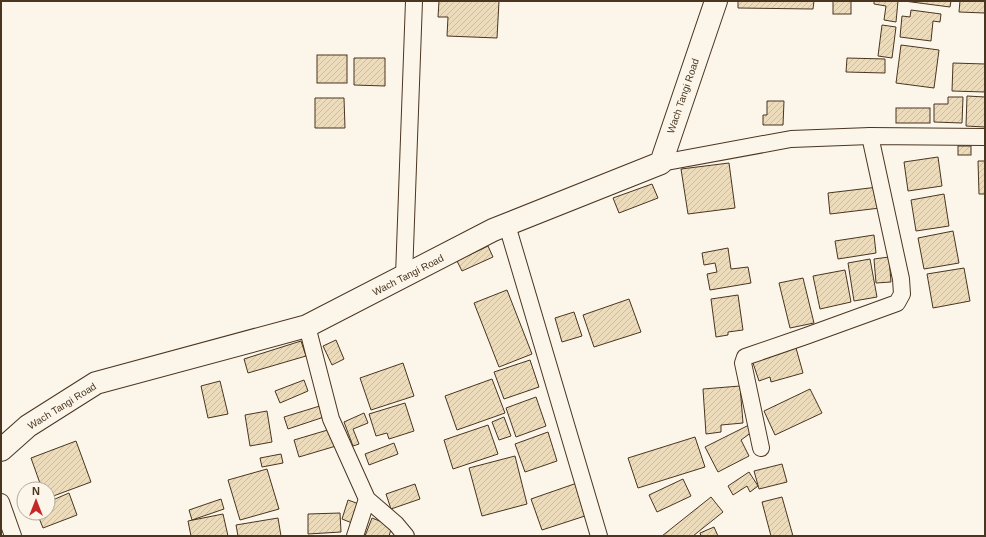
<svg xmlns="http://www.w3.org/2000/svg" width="986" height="537" viewBox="0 0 986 537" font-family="Arial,sans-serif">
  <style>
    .building { fill: url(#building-hatch); stroke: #4a3520 }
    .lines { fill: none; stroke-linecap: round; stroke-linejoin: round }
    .minor-casing { stroke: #4a3520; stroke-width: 18 }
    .secondary-casing { stroke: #4a3520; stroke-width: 24 }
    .minor { stroke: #fbf6e9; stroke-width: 16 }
    .secondary { stroke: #fbf6e9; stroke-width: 22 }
    .labels { text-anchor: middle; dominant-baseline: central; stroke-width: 3; stroke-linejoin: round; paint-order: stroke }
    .street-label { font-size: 10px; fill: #4a3520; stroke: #fbf6e9 }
  </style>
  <defs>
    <pattern id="building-hatch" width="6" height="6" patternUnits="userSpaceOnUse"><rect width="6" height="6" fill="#ecdcbc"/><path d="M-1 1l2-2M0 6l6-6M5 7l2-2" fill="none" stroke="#ccbda1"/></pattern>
  </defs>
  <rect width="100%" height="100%" fill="#fbf6e9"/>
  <g class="building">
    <polygon points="439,1 499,1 497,38 447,36 448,17 438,17"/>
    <polygon points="738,1 814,1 813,9 738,8"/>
    <rect x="833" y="1" width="18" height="13"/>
    <polygon points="874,1 898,1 896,22 884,20 886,6 874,4"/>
    <polygon points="904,1 951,1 950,7"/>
    <polygon points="960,1 985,1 985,13 959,12"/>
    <polygon points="911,10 941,14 940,22 933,21 931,41 900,37 902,16 910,17"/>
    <polygon points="882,25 896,27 892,58 878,56"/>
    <polygon points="901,45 939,50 934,88 896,83"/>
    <rect x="317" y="55" width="30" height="28"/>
    <polygon points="354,58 385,58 385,86 354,85"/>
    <polygon points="847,58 885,59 885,73 846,72"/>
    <polygon points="953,63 985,64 985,92 952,91"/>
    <polygon points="967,96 985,97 985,127 966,126"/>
    <polygon points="948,97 963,97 962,123 934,122 934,104 948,104"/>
    <polygon points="315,98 344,98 345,128 315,128"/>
    <polygon points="767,101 784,101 783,125 763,125 763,115 767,115"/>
    <rect x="896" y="108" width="34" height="15"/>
    <rect x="958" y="146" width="13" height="9"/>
    <polygon points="938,157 942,186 908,191 904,162"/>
    <polygon points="978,161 985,161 985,194 979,194"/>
    <polygon points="729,163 735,208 688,214 681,169"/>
    <polygon points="652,184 658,198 619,213 613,198"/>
    <polygon points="878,187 880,208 830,214 828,193"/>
    <polygon points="944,194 949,226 916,231 911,200"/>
    <polygon points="953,231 959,263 924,269 918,238"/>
    <polygon points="874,235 876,253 838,259 835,241"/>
    <polygon points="488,246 493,257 462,271 457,261"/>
    <polygon points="728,248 731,269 748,267 751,283 710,290 707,274 717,272 715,263 704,265 702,253"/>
    <polygon points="889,257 891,282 876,283 874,259"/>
    <polygon points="870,259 877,297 854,301 848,263"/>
    <polygon points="964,268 970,301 933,308 927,274"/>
    <polygon points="845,270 851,302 820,309 813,276"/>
    <polygon points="803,278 814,323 790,328 779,283"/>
    <polygon points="507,290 532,354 499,367 474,303"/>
    <polygon points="738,295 743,330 728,332 728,335 716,337 711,299"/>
    <polygon points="629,299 641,332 594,347 583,315"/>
    <polygon points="574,312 582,336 562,342 555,318"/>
    <polygon points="336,340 344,359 332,365 323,346"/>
    <polygon points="301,341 306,356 248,373 244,359"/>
    <polygon points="796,348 803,373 771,382 770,377 759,381 752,360"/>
    <polygon points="530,360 539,387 504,399 494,372"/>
    <polygon points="403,363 414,396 371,410 360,378"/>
    <polygon points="492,379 505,413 457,430 445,396"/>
    <polygon points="304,380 308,391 280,403 275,391"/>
    <polygon points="220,381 228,414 208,418 201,386"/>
    <polygon points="740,386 743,423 721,425 721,432 706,434 703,389"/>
    <polygon points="810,389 822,413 775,435 764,411"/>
    <polygon points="536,397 546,426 516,437 506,408"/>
    <polygon points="405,403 414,431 389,439 387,433 376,436 369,414"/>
    <polygon points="323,405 327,416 288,429 284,417"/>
    <polygon points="267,411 272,442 250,446 245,415"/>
    <polygon points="364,413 368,423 353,429 359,444 353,446 344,422"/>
    <polygon points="504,417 511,436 499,440 492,422"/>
    <polygon points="488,425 498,454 453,469 444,440"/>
    <polygon points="749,425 752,432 741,440 749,456 718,472 705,447"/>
    <polygon points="331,429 336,446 299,457 294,440"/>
    <polygon points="548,432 557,461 525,472 515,444"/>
    <polygon points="695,437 705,467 638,488 628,458"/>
    <polygon points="76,441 91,482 48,498 48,489 42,489 31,458"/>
    <polygon points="394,443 398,454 369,465 365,454"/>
    <polygon points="281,454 283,463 262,467 260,458"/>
    <polygon points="515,456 527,504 482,516 469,468"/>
    <polygon points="782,464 787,482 759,489 754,471"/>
    <polygon points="267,469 279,509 240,520 228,480"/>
    <polygon points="749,472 758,486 750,492 747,486 733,495 728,486"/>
    <polygon points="683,479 691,496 657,512 649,495"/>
    <polygon points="577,483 588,515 542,530 531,499"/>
    <polygon points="415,484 420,499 391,509 386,494"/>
    <polygon points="69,493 77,515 43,528 37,513 48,513 48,502"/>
    <polygon points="711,497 723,512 693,536 662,536"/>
    <polygon points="782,497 793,536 771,536 762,502"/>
    <polygon points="221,499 224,509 192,520 189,510"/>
    <polygon points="348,500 359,504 352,523 342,519"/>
    <polygon points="340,513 341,532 308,534 308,514"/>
    <polygon points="223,514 228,536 191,536 188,521"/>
    <polygon points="278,518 281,536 238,536 236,525"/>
    <polygon points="372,518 392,526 389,536 365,536"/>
    <polygon points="714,527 718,536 701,536 700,533"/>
  </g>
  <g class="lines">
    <g class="minor-casing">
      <g id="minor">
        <polyline points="661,163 791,139 870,136 985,137"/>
        <polyline points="507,225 599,536"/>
        <polyline points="404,276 414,1"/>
        <polyline points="307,326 331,419 367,499 396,524 406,536"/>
        <polyline points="761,448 743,363 745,357 806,336 897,303 902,294 901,279 870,136"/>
        <polyline points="1,502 13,536"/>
        <polyline points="355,536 367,499"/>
      </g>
    </g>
    <g class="secondary-casing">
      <polyline id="secondary" points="1,450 28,426 96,383 307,326 493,230 661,163 716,1"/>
    </g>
    <use href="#minor" class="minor"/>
    <use href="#secondary" class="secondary"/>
  </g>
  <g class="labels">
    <g class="street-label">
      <text transform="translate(683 96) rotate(-71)">Wach Tangi Road</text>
      <text transform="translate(408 275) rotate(-27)">Wach Tangi Road</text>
      <text transform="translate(62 406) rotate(-32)">Wach Tangi Road</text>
    </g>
  </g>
  <rect width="986" height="537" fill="none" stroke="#4a3520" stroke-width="4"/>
  <g transform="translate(36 501)"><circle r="19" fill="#fbf6e9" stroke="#b4a999"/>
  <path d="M0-3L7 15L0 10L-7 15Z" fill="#c62828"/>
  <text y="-6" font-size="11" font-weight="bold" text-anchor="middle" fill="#4a3520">N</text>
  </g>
</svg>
